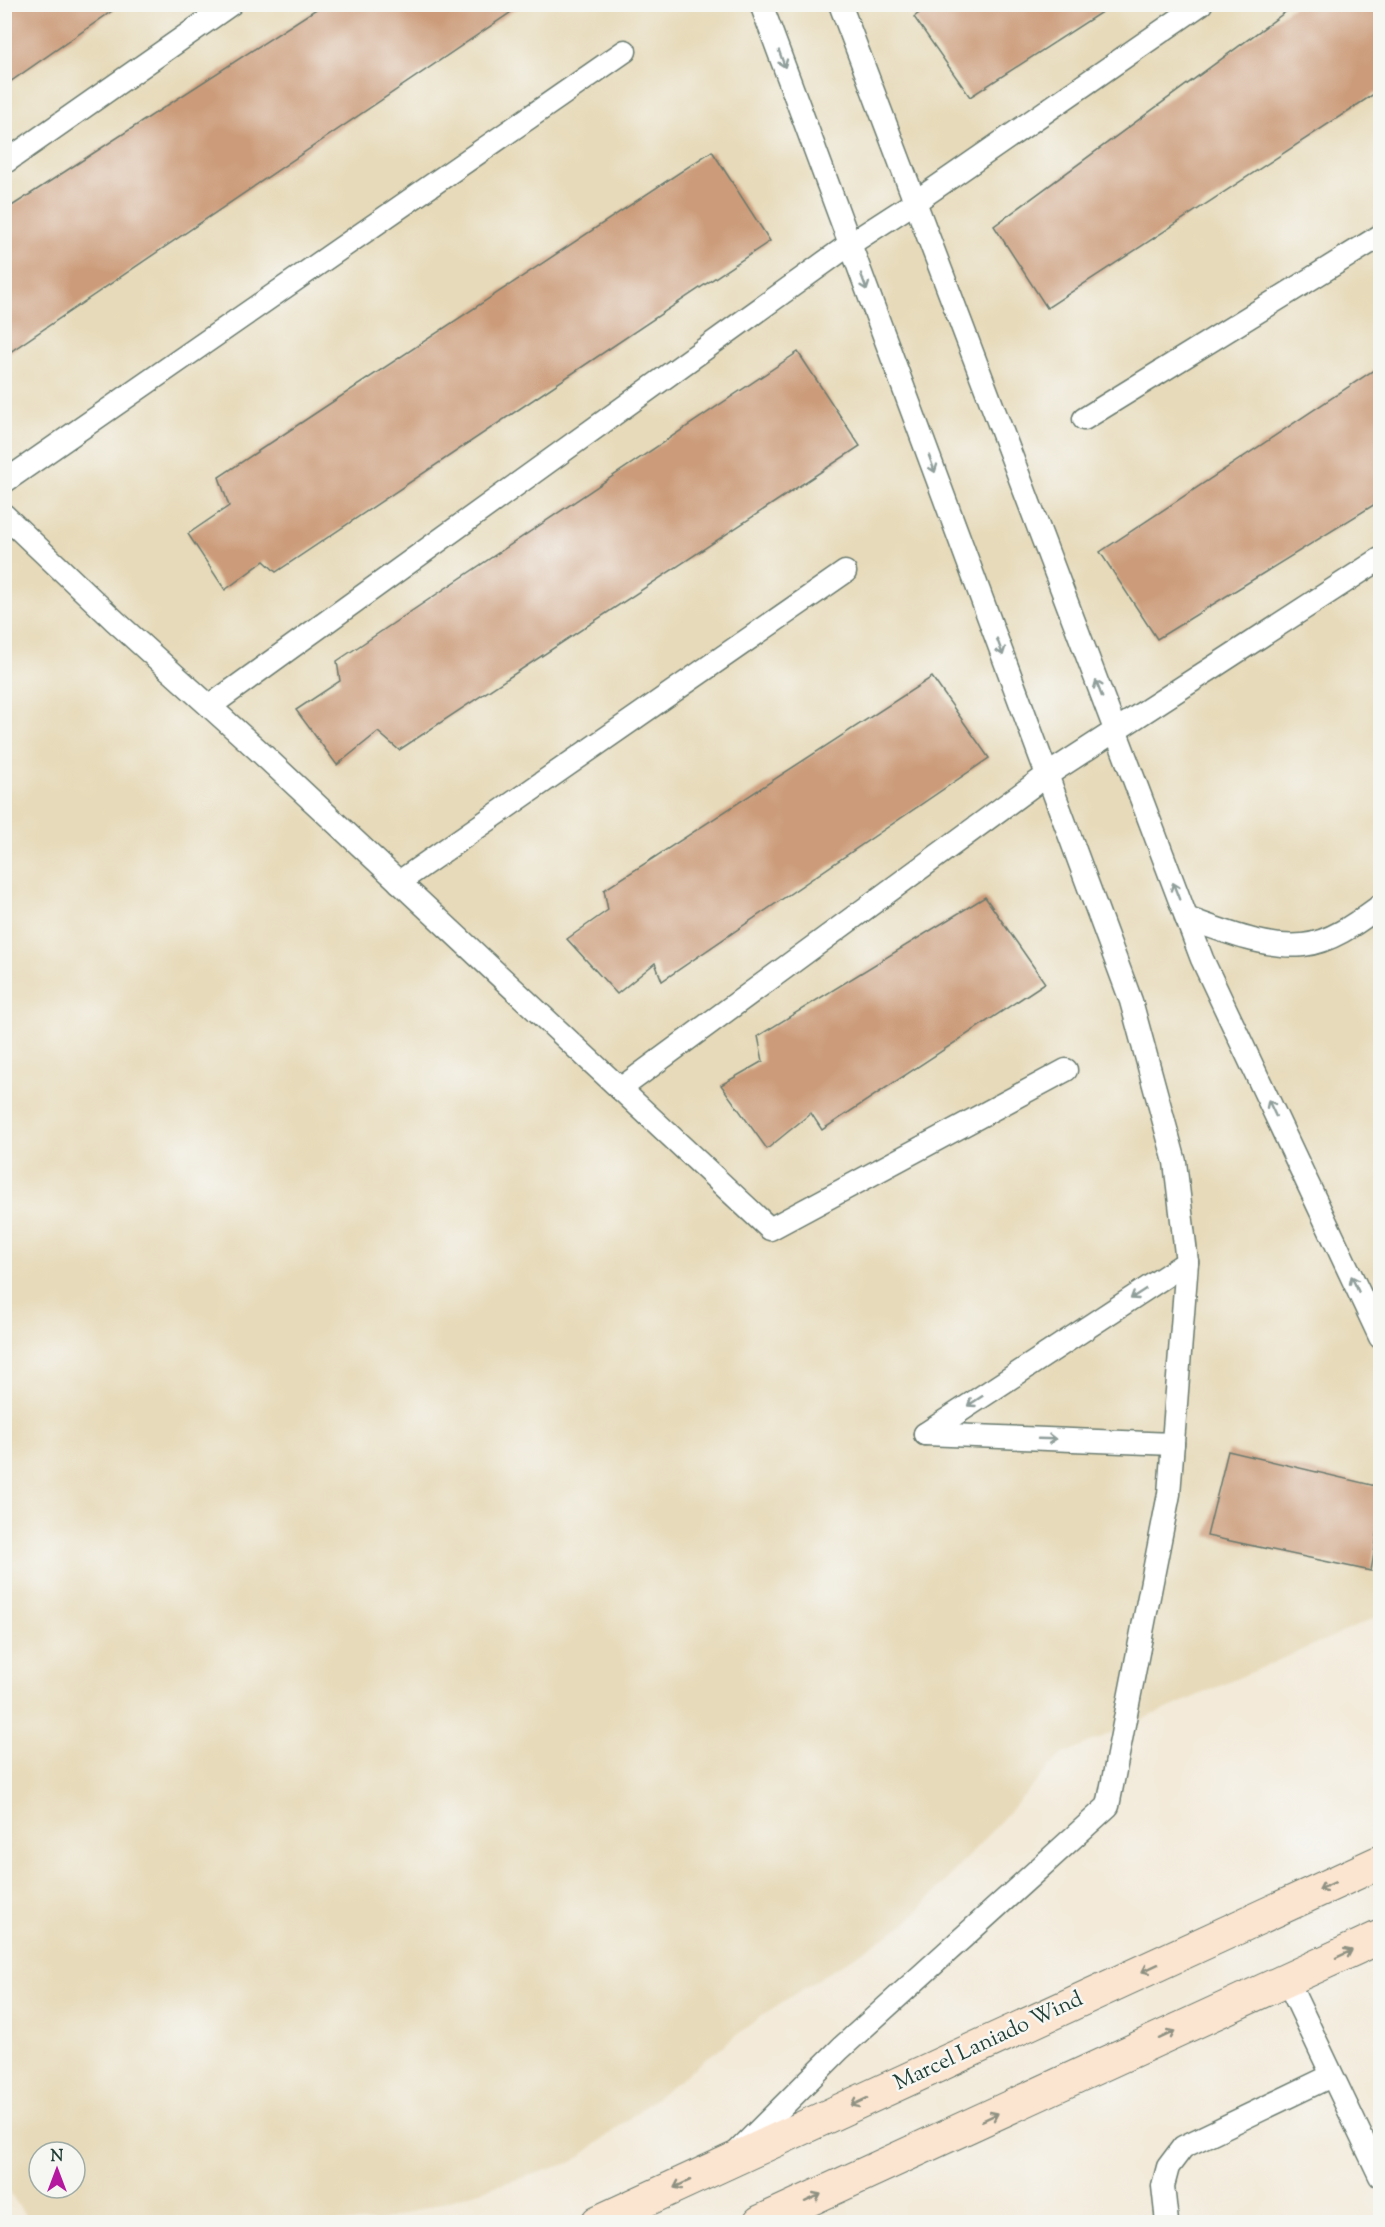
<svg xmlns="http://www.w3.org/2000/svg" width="1385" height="2227" viewBox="0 0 1385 2227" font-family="'Sorts Mill Goudy',serif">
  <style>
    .built { fill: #e7daba; fill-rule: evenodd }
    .building { fill: #cc9c7a }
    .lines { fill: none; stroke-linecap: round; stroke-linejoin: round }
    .lane-casing { stroke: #697a6e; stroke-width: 25 }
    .secondary-casing { stroke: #697a6e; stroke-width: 35 }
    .lane { stroke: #fff; stroke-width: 22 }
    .secondary { stroke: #fce5d0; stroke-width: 33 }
    .oneway { stroke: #8f9e9a }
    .oneway2 { stroke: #8e9182 }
    .labels { text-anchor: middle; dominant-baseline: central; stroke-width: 5; stroke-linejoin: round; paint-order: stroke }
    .street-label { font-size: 22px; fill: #1f3d34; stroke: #f6f6f2 }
  </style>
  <rect width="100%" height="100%" fill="#f6f6f2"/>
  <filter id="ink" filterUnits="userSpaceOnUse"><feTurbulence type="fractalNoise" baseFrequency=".0167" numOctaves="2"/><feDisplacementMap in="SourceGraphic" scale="12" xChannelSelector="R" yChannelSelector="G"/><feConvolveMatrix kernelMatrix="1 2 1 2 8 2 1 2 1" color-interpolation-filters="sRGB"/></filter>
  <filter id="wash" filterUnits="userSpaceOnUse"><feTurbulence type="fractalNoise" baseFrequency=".008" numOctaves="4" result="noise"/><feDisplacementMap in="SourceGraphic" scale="24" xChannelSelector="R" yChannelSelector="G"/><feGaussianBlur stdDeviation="1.35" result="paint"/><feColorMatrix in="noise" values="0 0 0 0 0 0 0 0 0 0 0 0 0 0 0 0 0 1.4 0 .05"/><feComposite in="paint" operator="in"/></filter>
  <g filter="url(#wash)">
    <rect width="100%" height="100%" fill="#f3ead9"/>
    <path class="built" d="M4 5H1380V1616L1061 1755 907 1923 765 2013 573 2162 378 2222H30L5 2186ZM39 2152H75V2188H39Z"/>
    <g id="blocks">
      <g class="building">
        <polygon points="4,4 122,4 4,86"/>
        <polygon points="324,4 523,4 4,356 4,211"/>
        <polygon points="931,4 1114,4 970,97 914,17"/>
        <polygon points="1295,5 1380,5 1380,90 1047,308 994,226"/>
        <polygon points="712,151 770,241 276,572 264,561 225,590 188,534 229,506 219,477"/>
        <polygon points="798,352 860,446 399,750 378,732 337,765 296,710 340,681 337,661"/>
        <polygon points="1380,366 1380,501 1157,639 1100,552"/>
        <polygon points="932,677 989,758 662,981 655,963 617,994 567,939 608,910 604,890"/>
        <polygon points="985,897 1045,983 822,1130 811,1113 767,1149 721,1085 763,1061 758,1036"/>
        <polygon points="1228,1451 1380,1487 1380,1519 1371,1571 1207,1536"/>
      </g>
    </g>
  </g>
  <g filter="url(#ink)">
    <use href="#blocks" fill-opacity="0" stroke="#697a6e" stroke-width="1.5"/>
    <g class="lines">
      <g class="lane-casing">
        <g id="lane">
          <polyline points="840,4 1202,959 1380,1337"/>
          <polyline points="4,163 231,4"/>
          <polyline points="1084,419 1380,236"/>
          <polyline points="4,482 625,51"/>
          <polyline points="4,515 114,620 258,750 770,1229 1066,1070"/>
          <polyline points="210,706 850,244 915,202 1201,4"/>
          <polyline points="399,882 845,572"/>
          <path d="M1186 918C1221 930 1266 949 1303 945 1332 942 1358 922 1380 906"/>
          <polyline points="620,1089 1047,775 1380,559"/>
          <polyline points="925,1434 1187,1262"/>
          <polyline points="925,1434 1173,1444"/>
          <polyline points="1287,1980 1380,2176"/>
          <polyline points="738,2151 840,2049 1108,1806 1169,1494 1187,1262 1175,1162 1131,1001 761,4"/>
          <polyline points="1167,2222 1163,2186 1168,2167 1183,2147 1331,2076"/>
        </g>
      </g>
      <g class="secondary-casing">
        <g id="secondary">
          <polyline points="598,2222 1380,1862"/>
          <polyline points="760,2222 1380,1937"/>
        </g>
      </g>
      <use href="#lane" class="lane"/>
      <use href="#secondary" class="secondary"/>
    </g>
    <defs><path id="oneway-shaft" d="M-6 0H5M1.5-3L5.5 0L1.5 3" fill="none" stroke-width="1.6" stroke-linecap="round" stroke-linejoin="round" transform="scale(1.5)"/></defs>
    <g class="oneway">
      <use href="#oneway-shaft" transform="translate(782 59) rotate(70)"/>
      <use href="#oneway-shaft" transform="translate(864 282) rotate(70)"/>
      <use href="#oneway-shaft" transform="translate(932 464) rotate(70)"/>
      <use href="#oneway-shaft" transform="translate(1000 647) rotate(70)"/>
      <use href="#oneway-shaft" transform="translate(1099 689) rotate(-111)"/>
      <use href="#oneway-shaft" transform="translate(1176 891) rotate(-111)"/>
      <use href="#oneway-shaft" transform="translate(1272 1108) rotate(-115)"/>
      <use href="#oneway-shaft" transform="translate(1355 1284) rotate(-115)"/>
      <use href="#oneway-shaft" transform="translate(1138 1294) rotate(147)"/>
      <use href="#oneway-shaft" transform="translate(975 1401) rotate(147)"/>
      <use href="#oneway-shaft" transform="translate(1047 1439) rotate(2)"/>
    </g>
    <g class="oneway2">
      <use href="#oneway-shaft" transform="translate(1327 1886) rotate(155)"/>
      <use href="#oneway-shaft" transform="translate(1344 1954) rotate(-25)"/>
      <use href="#oneway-shaft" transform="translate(1150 1968) rotate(155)"/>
      <use href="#oneway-shaft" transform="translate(1167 2035) rotate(-25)"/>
      <use href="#oneway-shaft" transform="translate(859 2102) rotate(155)"/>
      <use href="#oneway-shaft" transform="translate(990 2117) rotate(-25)"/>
      <use href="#oneway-shaft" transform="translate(682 2184) rotate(155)"/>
      <use href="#oneway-shaft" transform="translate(813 2198) rotate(-25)"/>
    </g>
  </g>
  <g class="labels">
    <g class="street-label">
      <text transform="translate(989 2042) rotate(-25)">Marcel Laniado Wind</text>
    </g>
  </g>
  <rect width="1385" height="2227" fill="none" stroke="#f6f6f2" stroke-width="24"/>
  <g transform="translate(57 2170)"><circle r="28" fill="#f6f6f2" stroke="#a0aca6" stroke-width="1.5"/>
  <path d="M0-4.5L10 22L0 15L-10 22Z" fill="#b5179e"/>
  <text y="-9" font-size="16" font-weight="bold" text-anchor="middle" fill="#1f3d34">N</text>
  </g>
</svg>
